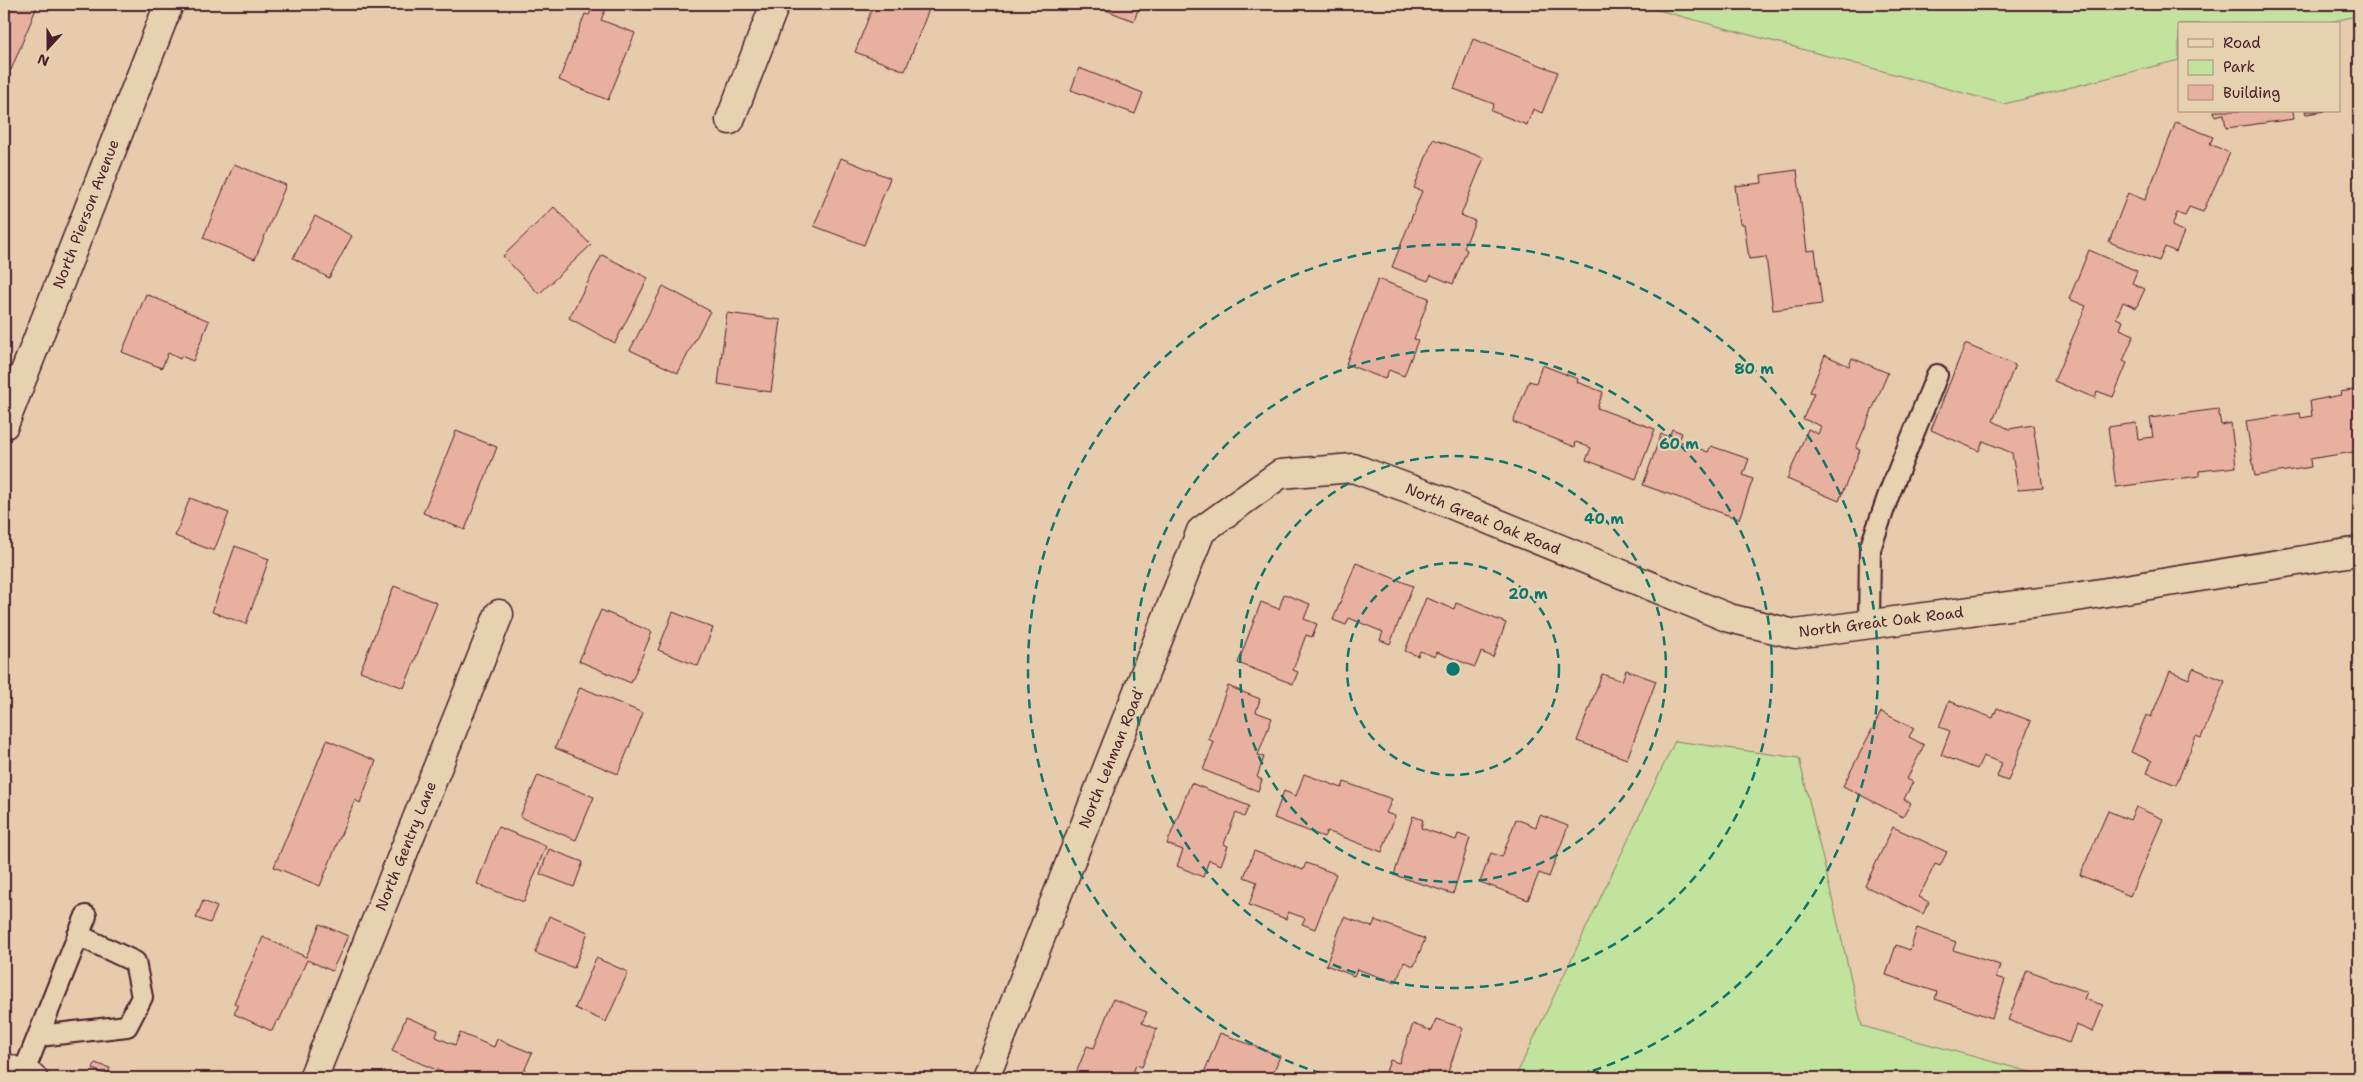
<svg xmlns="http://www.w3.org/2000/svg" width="2363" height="1082" viewBox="0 0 2363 1082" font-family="'Shantell Sans',sans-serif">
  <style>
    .green { fill: #c1e39d; stroke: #868164 }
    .building { fill: #e8b09f; stroke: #4a1f2b }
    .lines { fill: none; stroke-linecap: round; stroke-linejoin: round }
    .lane-casing { stroke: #4a1f2b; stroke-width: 24 }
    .street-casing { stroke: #4a1f2b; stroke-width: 31 }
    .lane { stroke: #e6d2b0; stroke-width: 20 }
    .street { stroke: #e6d2b0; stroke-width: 28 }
    .ring { fill: none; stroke: #0f766e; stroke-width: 2.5; stroke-dasharray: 9 6 }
    .labels { text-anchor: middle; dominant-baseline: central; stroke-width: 4.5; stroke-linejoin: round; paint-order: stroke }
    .street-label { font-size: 15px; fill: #4a1f2b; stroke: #e6d2b0 }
    .centre { fill: #0f766e; stroke: #e6d2b0; stroke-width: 2.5 }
    .ring-label { font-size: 15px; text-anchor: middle; font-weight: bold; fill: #0f766e; stroke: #e6d2b0; stroke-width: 4.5; stroke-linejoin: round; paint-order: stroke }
  </style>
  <rect width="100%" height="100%" fill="#e6cbad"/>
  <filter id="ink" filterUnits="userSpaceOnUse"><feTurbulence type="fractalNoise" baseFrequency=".02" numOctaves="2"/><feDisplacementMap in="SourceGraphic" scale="10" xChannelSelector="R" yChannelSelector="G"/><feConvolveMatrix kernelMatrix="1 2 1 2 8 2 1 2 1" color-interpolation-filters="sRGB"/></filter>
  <g filter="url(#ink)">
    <g class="green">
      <polygon points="1636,4 2359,4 2359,15 2323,24 2179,24 2179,60 2004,104"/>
      <polygon points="1675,741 1799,758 1862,1026 2052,1078 1515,1078"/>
    </g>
    <g class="building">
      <polygon points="4,4 38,4 11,70 4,67"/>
      <polygon points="594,4 606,8 601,20 635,33 608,100 559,80 585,14 589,15"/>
      <polygon points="874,4 931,4 905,71 855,52"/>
      <polygon points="1100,4 1140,4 1134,21 1098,7"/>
      <polygon points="1473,39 1558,72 1542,113 1533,109 1527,125 1491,111 1494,104 1454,89"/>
      <polygon points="1079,68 1143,93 1135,114 1071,90"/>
      <polygon points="2214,111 2293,111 2294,119 2226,128 2224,114 2215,116"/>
      <polygon points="2305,111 2326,111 2306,114"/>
      <polygon points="2176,122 2213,137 2210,144 2230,153 2203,212 2189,207 2185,216 2177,213 2172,226 2184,232 2176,252 2165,247 2159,261 2109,242 2128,193 2145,200"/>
      <polygon points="1433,139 1484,158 1461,215 1475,221 1464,248 1467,250 1453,284 1431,275 1428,281 1392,267 1422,191 1414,188"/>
      <polygon points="841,158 890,178 864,245 814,226"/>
      <polygon points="234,164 286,185 255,259 203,238"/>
      <polygon points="1797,170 1807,251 1815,250 1822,304 1773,310 1766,257 1749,259 1744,224 1740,224 1735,186 1762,183 1761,175"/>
      <polygon points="554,207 591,245 539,294 503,256"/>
      <polygon points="315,216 352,236 329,278 293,258"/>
      <polygon points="2089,250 2137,271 2132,283 2145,289 2136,308 2123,302 2116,318 2123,321 2120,329 2134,335 2123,361 2127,363 2113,397 2097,391 2095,398 2054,381 2086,306 2069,299"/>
      <polygon points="602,255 648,278 615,343 569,318"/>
      <polygon points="1378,279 1429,298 1414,339 1418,340 1404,376 1389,370 1385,379 1346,364"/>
      <polygon points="663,286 710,311 678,373 630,350"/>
      <polygon points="146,294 209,321 193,361 181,356 180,359 168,353 162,368 122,352"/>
      <polygon points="727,313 781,320 771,392 718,384"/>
      <polygon points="1965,344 2015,365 1993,421 2009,429 2033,425 2043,488 2018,490 2012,453 1983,441 1979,451 1931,430"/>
      <polygon points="1825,355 1849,366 1852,358 1888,373 1856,448 1860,450 1839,501 1787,479 1808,429 1818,434 1821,426 1803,419 1814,393 1810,392"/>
      <polygon points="1542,365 1578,379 1577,382 1603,392 1597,408 1655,429 1636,479 1586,460 1591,448 1576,442 1575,447 1513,422 1529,381 1536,383"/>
      <polygon points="2359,389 2359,451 2310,459 2311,467 2255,476 2246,421 2300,413 2301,418 2312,416 2310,401 2341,395 2340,392"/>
      <polygon points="2218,409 2221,425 2231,423 2236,467 2199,471 2199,476 2116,487 2108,427 2136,423 2138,439 2153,437 2150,418"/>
      <polygon points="1672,429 1682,433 1679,441 1708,452 1711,446 1749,459 1743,475 1753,479 1739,519 1643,485 1661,434 1669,437"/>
      <polygon points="456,431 497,447 465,530 423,513"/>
      <polygon points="190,498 229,513 214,551 175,536"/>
      <polygon points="235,546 269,559 246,624 212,612"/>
      <polygon points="1356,563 1413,586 1390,644 1380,640 1383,632 1349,618 1346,625 1333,620"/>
      <polygon points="394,586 437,603 404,688 360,671"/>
      <polygon points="1284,594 1310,604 1304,619 1317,624 1312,637 1306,635 1293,670 1298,672 1293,684 1238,663 1261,602 1279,609"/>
      <polygon points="1426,598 1454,609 1456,603 1506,623 1493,657 1481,652 1475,667 1437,652 1435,657 1420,651 1418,656 1405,651"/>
      <polygon points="601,610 652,632 631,683 579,661"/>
      <polygon points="673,612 713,628 698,666 658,650"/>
      <polygon points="2193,668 2225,681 2201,738 2196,736 2176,785 2147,773 2152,761 2131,752 2146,715 2151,717 2170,671 2189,679"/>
      <polygon points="1626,670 1656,681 1627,759 1577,741 1602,674 1622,681"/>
      <polygon points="1228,686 1260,699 1256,712 1272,718 1258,755 1264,757 1257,777 1262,780 1258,791 1203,770 1214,742 1208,739"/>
      <polygon points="580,687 643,713 618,774 555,748"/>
      <polygon points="1949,701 1993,718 1997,708 2031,721 2008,781 1997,777 2002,763 1983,756 1977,769 1941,755 1950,731 1939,727"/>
      <polygon points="1881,712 1914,728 1909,737 1924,745 1907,779 1913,782 1904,799 1911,803 1903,817 1843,786"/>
      <polygon points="327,740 376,761 360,803 355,800 320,886 274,867"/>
      <polygon points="1304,774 1342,788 1344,782 1392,799 1386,813 1395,816 1382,852 1327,831 1324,837 1274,818 1284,791 1296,796"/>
      <polygon points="538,775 594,797 576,840 520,817"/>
      <polygon points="1191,783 1249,806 1244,817 1236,813 1224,844 1228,846 1221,865 1209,860 1203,877 1177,866 1183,850 1167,844"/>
      <polygon points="2136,807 2163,819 2130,896 2080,875 2108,811 2130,820"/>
      <polygon points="1540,815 1568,826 1549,877 1539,873 1528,900 1480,882 1491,853 1502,857 1516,819 1536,827"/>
      <polygon points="1413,816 1423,820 1421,828 1456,840 1458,834 1470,838 1453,894 1394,875"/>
      <polygon points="498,827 546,846 524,902 477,884"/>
      <polygon points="1893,827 1947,852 1940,866 1935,864 1919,897 1929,902 1923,914 1865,886"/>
      <polygon points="549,849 583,862 574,887 540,874"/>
      <polygon points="1254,851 1303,870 1306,863 1336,874 1315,929 1302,924 1305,918 1288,912 1286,919 1249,905 1257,882 1244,877"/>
      <polygon points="203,901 217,907 210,923 196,918"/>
      <polygon points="549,916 588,932 574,968 535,953"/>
      <polygon points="1344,917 1372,927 1375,920 1425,939 1414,966 1404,962 1396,983 1357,969 1354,976 1326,965"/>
      <polygon points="320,924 348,936 332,971 307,960 279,1021 277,1020 272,1031 234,1014 238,1006 234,1003 263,937 306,957"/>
      <polygon points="1917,928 1956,942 1953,950 2000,965 1996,977 2005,980 1992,1018 1935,999 1937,992 1886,975 1896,945 1910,950"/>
      <polygon points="596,958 628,972 606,1022 575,1008"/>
      <polygon points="2027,970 2087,992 2084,999 2103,1005 2093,1032 2076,1025 2069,1043 2008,1020"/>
      <polygon points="1113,999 1147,1012 1142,1023 1157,1029 1142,1067 1136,1065 1131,1078 1074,1078 1087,1046 1094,1048"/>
      <polygon points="406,1017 438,1030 436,1037 455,1045 460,1033 494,1047 497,1039 532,1053 521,1078 455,1078 392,1051"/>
      <polygon points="1436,1019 1463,1028 1446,1078 1440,1076 1439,1078 1384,1078 1390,1060 1399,1063 1413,1024 1432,1031"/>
      <polygon points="1220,1033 1280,1056 1271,1078 1202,1078"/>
      <polygon points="95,1063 110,1068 107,1075 93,1069"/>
    </g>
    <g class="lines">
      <g class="lane-casing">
        <g id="lane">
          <polyline points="1869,625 1870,549 1889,494 1937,375"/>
          <polyline points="39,1036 127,1026 142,997 135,962 78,935"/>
          <polyline points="23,1074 86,916"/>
        </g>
      </g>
      <g class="street-casing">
        <g id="street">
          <polyline points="730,120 775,4"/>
          <polyline points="4,425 169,4"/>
          <polyline points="4,1067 33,1078"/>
          <polyline points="313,1078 499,614"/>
          <polyline points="985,1078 1201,531 1280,474 1353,468 1443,501 1729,618 1795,634 2070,598 2359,551"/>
        </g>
      </g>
      <use href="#lane" class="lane"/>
      <use href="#street" class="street"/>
    </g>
  </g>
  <g class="ring">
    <circle cx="1453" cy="669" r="106"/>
    <circle cx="1453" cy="669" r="213"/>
    <circle cx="1453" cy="669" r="319"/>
    <path d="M1336 1078A425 425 0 1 1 1570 1078"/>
  </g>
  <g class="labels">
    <g class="street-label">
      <text transform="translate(86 214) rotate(-69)">North Pierson Avenue</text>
      <text transform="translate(1483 519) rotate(22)">North Great Oak Road</text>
      <text transform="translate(1881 622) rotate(-7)">North Great Oak Road</text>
      <text transform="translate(1111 759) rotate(-68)">North Lehman Road</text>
      <text transform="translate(406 846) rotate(-68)">North Gentry Lane</text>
    </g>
  </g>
  <circle cx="1453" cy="669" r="8" class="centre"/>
  <g class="ring-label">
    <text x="1754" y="374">80 m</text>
    <text x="1679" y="449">60 m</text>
    <text x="1604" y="524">40 m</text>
    <text x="1528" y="599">20 m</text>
  </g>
  <rect width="2363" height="1082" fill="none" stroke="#e6d2b0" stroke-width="20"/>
  <rect x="10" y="10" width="2343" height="1062" fill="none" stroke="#4a1f2b" stroke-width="2" filter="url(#ink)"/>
  <rect x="2178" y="22" width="162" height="90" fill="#e6d2b0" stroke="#a88a7b"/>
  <rect x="2188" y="39" width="25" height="8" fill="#e6d2b0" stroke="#a88a7b"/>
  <text x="2223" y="48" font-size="15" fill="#4a1f2b">Road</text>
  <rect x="2188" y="60" width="25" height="15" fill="#c1e39d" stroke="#a88a7b"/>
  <text x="2223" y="72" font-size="15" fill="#4a1f2b">Park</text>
  <rect x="2188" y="85" width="25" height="15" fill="#e8b09f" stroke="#a88a7b"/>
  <text x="2223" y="98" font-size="15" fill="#4a1f2b">Building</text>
  <g transform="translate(48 48) rotate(201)" stroke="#e6d2b0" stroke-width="4" paint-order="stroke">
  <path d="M0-4L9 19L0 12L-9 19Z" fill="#4a1f2b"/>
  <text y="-8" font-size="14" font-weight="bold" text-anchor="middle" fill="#4a1f2b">N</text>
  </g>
</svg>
